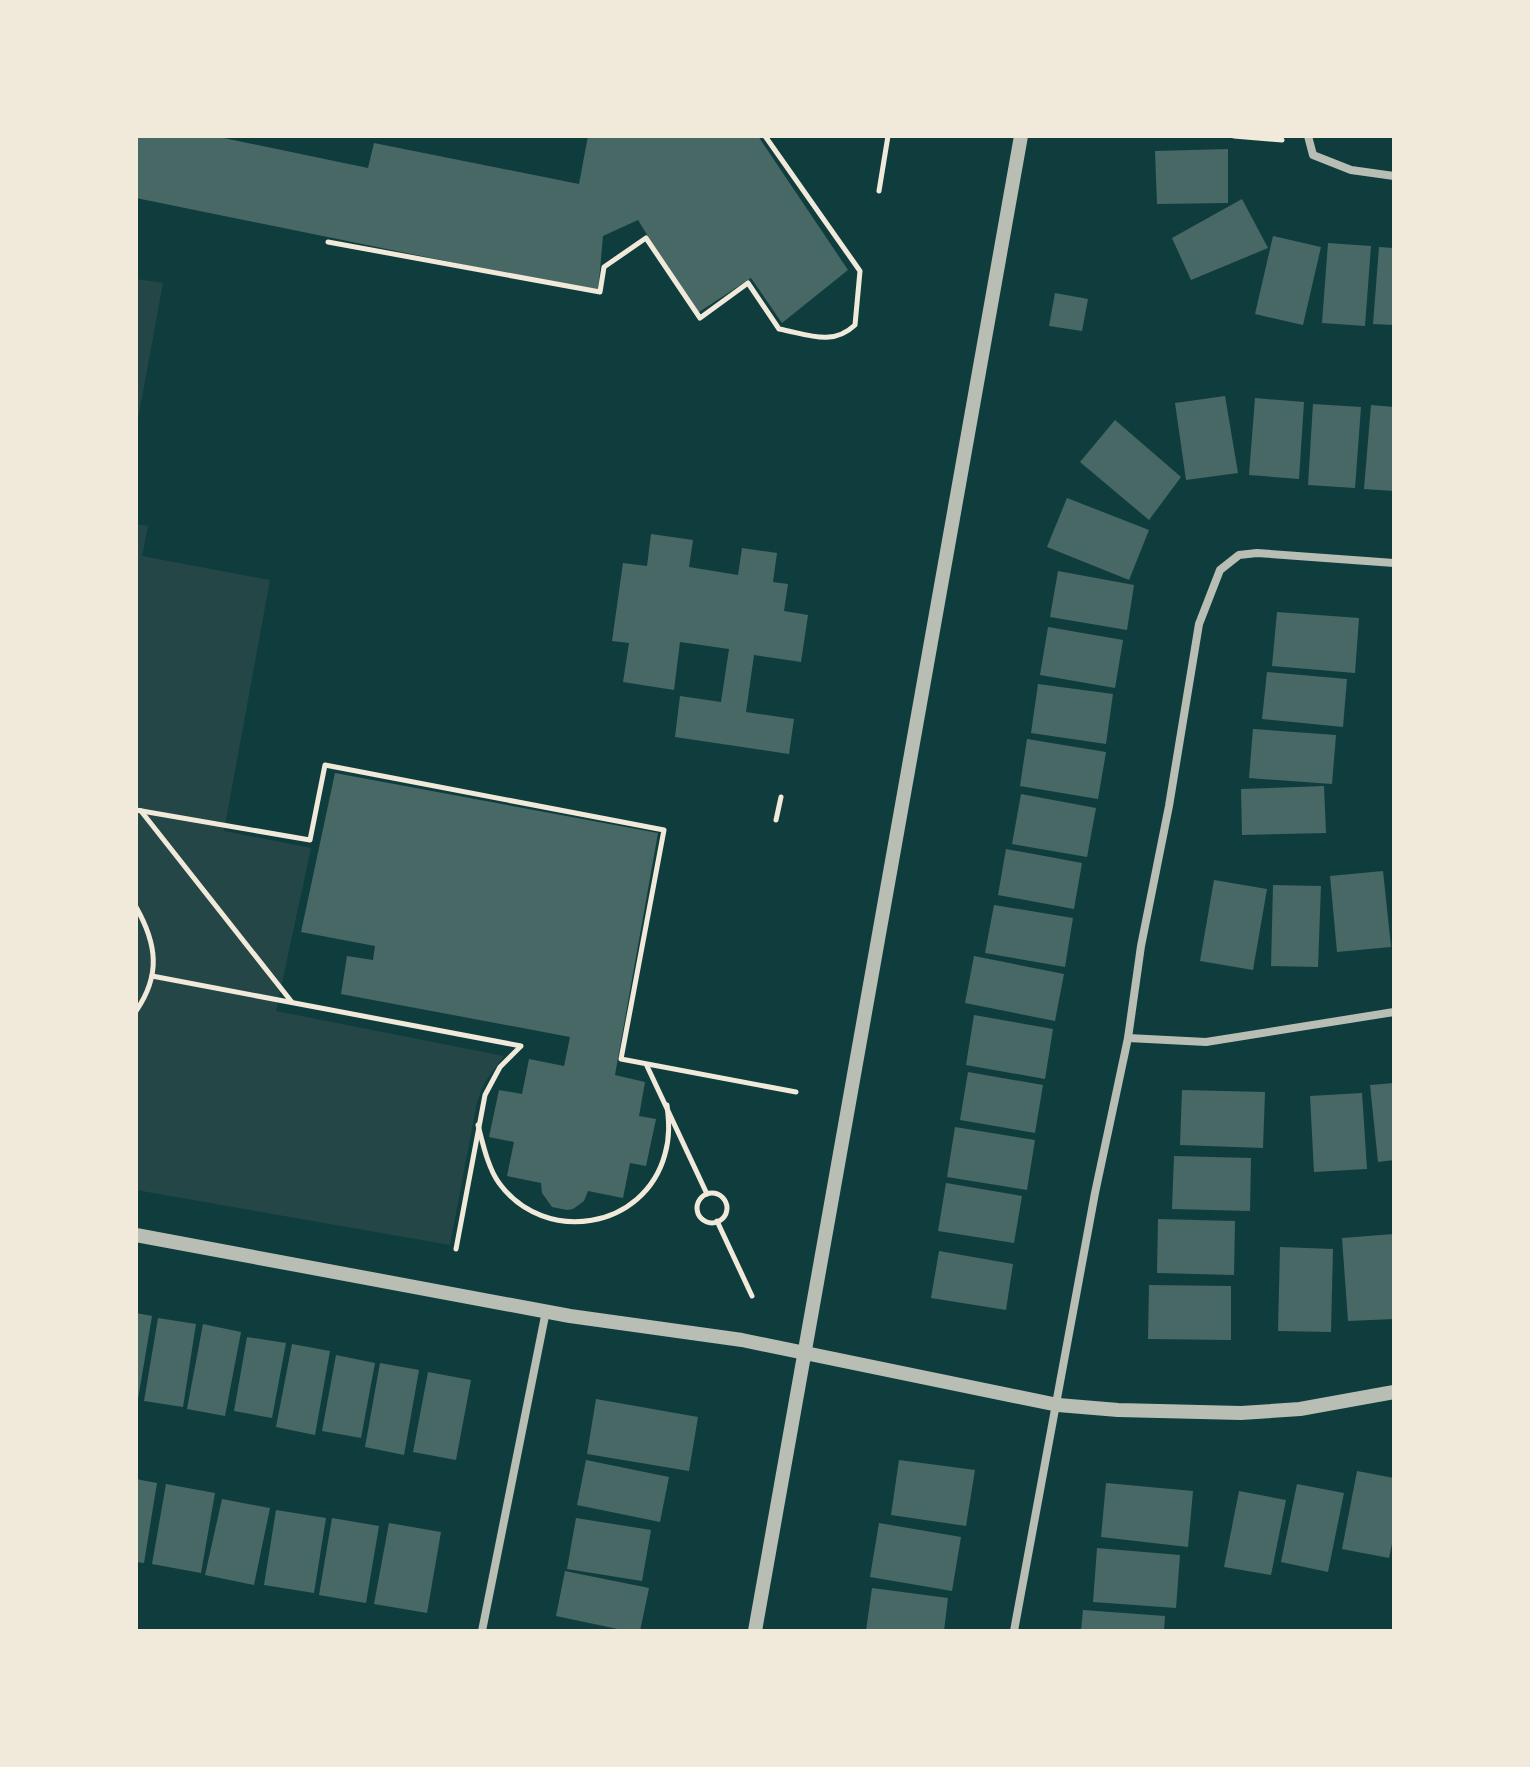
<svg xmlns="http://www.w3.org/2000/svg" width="1530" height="1767" viewBox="0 0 1530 1767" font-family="Cabin,sans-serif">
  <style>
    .green { fill: #244646 }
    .building { fill: #486865 }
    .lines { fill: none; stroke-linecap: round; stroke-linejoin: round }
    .path { stroke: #f1e9da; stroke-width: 5 }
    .minor { stroke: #b8beb3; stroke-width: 8 }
    .tertiary { stroke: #b8beb3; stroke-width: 14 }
  </style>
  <rect width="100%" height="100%" fill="#0f3d3e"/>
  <g class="green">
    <polygon points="136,279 163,283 136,430"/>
    <polygon points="136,524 148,526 142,556 270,580 224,831 311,848 276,1011 504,1056 485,1082 477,1102 450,1245 136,1190"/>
  </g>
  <g class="building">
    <polygon points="136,136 214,136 368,168 374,143 579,184 588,136 758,136 848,270 782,323 751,278 696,314 638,220 603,236 598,292 136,198"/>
    <polygon points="1228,149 1228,203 1157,204 1155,151"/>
    <polygon points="1242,199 1268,248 1191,280 1172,238"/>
    <polygon points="1273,236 1321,247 1303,325 1255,314"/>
    <polygon points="1328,243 1371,246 1365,326 1322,323"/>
    <polygon points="1379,247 1394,248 1394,325 1373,324"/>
    <polygon points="1055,293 1088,299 1082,331 1049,326"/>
    <polygon points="1225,396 1238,473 1186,480 1175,403"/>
    <polygon points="1255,398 1304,402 1299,479 1249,475"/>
    <polygon points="1313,404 1361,407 1355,488 1308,485"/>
    <polygon points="1371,405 1394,407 1394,491 1364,489"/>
    <polygon points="1115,420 1181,477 1149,520 1080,462"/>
    <polygon points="1067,498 1149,530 1129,580 1047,547"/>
    <polygon points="651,534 693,540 689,567 738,575 742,548 777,553 773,582 788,584 784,611 808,615 801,662 754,655 746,712 794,719 789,754 675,737 680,696 721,702 729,649 680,642 674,690 623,682 629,643 612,641 623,563 647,566"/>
    <polygon points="1058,571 1134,585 1127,630 1050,617"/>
    <polygon points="1277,612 1359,618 1355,673 1272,666"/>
    <polygon points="1048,627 1123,640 1115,688 1040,675"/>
    <polygon points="1267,672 1347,679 1343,727 1262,719"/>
    <polygon points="1038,684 1113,694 1106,744 1031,733"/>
    <polygon points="1253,729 1336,735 1332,784 1249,778"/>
    <polygon points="1027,739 1106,752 1098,799 1020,786"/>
    <polygon points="335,773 658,833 615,1075 645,1082 639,1116 656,1119 646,1166 630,1163 623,1198 588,1191 584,1201 573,1209 567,1210 552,1207 542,1193 541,1183 507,1176 514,1142 489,1137 499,1090 522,1094 529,1059 564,1066 570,1037 341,994 347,956 373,960 375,946 301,932"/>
    <polygon points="1324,786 1326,833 1242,835 1241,789"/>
    <polygon points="1021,794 1096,808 1087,857 1012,844"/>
    <polygon points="1006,849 1082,863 1074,909 998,895"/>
    <polygon points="1383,871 1391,947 1337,952 1330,876"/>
    <polygon points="1214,880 1267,889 1253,970 1200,961"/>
    <polygon points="1273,885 1321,886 1318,967 1271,966"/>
    <polygon points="994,905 1073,918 1065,967 985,953"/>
    <polygon points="974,956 1064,974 1055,1021 965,1003"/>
    <polygon points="974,1015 1053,1029 1045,1079 966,1065"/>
    <polygon points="968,1072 1043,1085 1035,1133 960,1120"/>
    <polygon points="1394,1083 1394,1160 1378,1162 1370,1085"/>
    <polygon points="1182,1090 1265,1092 1263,1148 1180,1145"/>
    <polygon points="1362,1093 1367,1169 1314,1172 1310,1096"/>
    <polygon points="955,1127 1035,1140 1027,1190 947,1177"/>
    <polygon points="1174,1156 1251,1158 1250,1211 1172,1209"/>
    <polygon points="946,1183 1022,1196 1014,1243 938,1231"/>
    <polygon points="1158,1219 1235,1221 1234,1275 1157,1273"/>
    <polygon points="1394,1234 1394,1319 1348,1321 1342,1238"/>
    <polygon points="1280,1247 1333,1249 1331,1332 1278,1331"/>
    <polygon points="939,1251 1013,1264 1006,1310 931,1298"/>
    <polygon points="1149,1285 1231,1286 1231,1340 1148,1339"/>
    <polygon points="136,1313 152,1316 138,1399 136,1399"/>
    <polygon points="158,1318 196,1324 183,1407 144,1401"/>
    <polygon points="203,1324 241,1332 225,1416 187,1409"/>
    <polygon points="247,1337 286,1343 272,1418 234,1411"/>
    <polygon points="292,1344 330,1351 315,1435 276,1427"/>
    <polygon points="336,1355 375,1363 361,1438 322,1431"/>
    <polygon points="380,1363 419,1370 404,1455 365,1447"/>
    <polygon points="428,1372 471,1380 456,1460 413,1452"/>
    <polygon points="596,1399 698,1417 689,1471 587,1454"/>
    <polygon points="586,1460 669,1477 660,1522 577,1505"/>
    <polygon points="899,1460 975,1470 966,1526 891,1515"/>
    <polygon points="1357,1471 1394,1478 1394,1534 1389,1558 1342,1549"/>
    <polygon points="136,1479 157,1483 144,1563 136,1562"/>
    <polygon points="1106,1483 1193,1491 1188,1547 1101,1537"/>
    <polygon points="166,1484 215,1493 201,1573 152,1564"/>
    <polygon points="1297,1484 1344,1493 1328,1572 1281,1562"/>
    <polygon points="1239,1491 1286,1500 1271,1575 1224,1567"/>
    <polygon points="222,1499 270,1508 254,1585 205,1575"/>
    <polygon points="276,1510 326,1518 314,1593 264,1585"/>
    <polygon points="332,1518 379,1526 366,1603 319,1595"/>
    <polygon points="576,1518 651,1530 642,1581 567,1569"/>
    <polygon points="389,1523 441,1532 427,1613 374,1604"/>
    <polygon points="879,1523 961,1537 952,1591 870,1577"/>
    <polygon points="1097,1548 1180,1555 1176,1608 1093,1602"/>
    <polygon points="565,1571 649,1588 640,1631 627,1631 556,1616"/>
    <polygon points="872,1588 948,1598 944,1631 866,1631"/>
    <polygon points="1083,1610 1165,1616 1164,1631 1081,1631"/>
  </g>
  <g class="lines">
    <g class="path">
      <polyline points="1234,136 1282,140"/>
      <polyline points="879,191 888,136"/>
      <path d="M328 242 600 292 604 267 646 238 700 318 748 283 779 329C807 334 832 347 855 325L860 271 765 136"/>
      <polyline points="136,810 310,840 325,765 664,830 621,1059 796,1092"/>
      <polyline points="141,811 291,1001"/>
      <polyline points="776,820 781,797"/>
      <path d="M136 907C157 944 161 975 136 1011"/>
      <polyline points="152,976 521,1046"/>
      <polyline points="647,1066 707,1194"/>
      <path d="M478 1125C483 1144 488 1168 499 1183 545 1246 645 1229 665 1154 670 1137 669 1122 667 1105"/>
      <circle cx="712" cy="1208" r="15"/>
      <polyline points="717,1221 752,1296"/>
      <polyline points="456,1249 485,1095 500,1067 520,1047"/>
    </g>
    <g class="minor">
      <polyline points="1308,136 1313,155 1351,170 1394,176"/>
      <polyline points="1128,1038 1206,1042 1394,1012"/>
      <polyline points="482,1631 546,1311"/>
      <polyline points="1014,1631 1095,1193 1128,1038 1141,946 1169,806 1199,624 1220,570 1239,555 1257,553 1394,563"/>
    </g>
    <g class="tertiary">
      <polyline points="136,1235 570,1316 742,1340 1058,1405 1118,1410 1241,1413 1300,1409 1394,1392"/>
      <polyline points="755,1631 1021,136"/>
    </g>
  </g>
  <rect width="1530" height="1767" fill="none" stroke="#f1e9da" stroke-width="276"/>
</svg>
